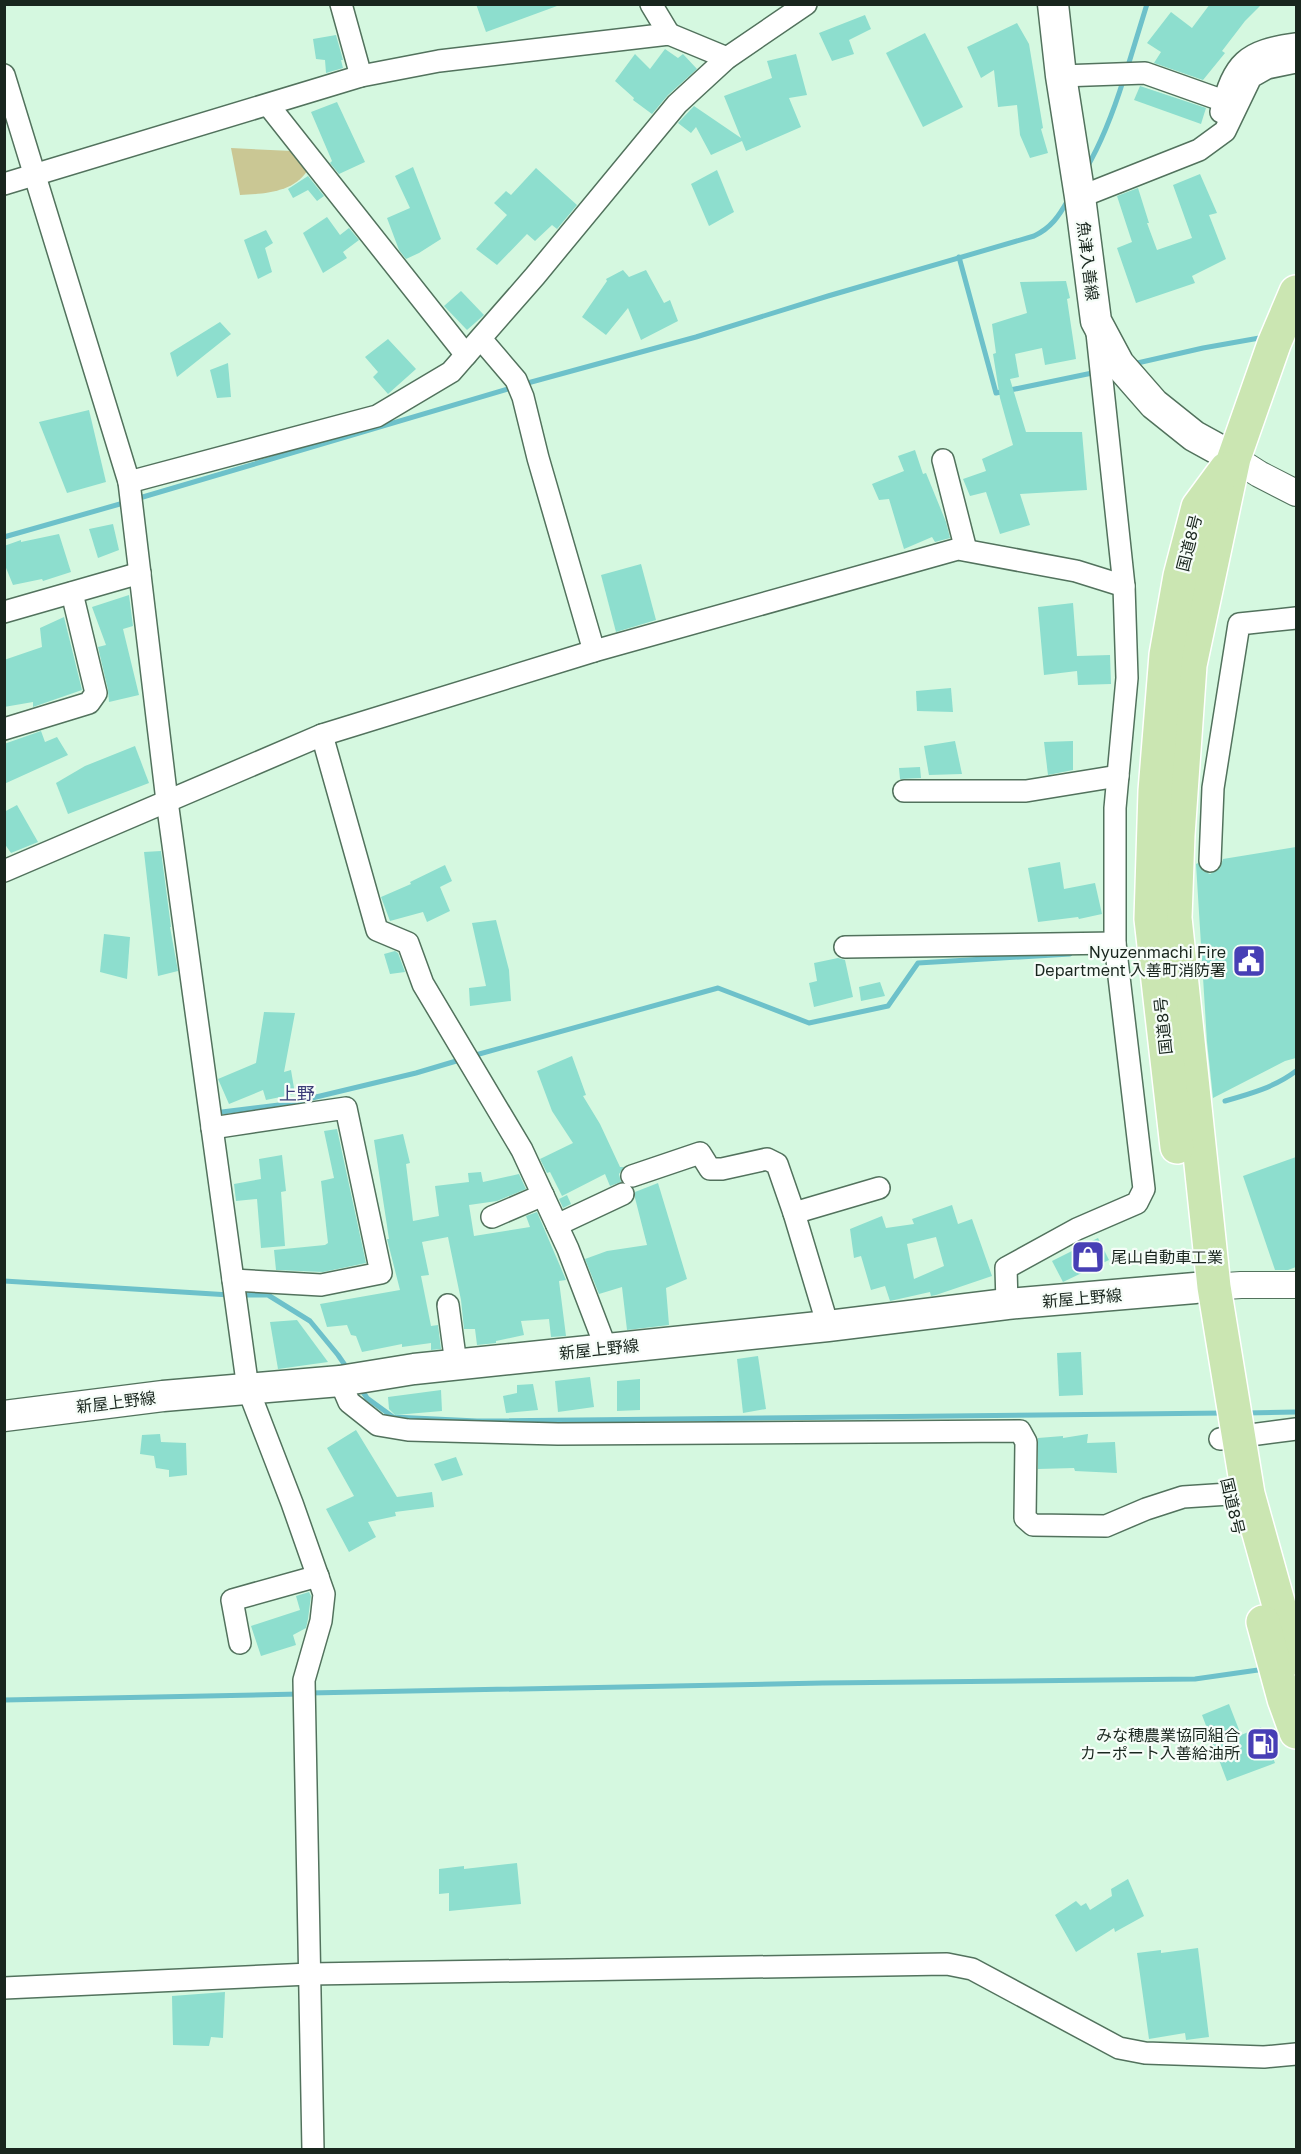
<svg xmlns="http://www.w3.org/2000/svg" width="1301" height="2154" viewBox="0 0 1301 2154" font-family="'Golos Text','Noto Sans JP',sans-serif">
  <style>
    .green { fill: #cac794 }
    .lines { fill: none; stroke-linecap: round; stroke-linejoin: round }
    .stream { stroke: #6dc1ca; stroke-width: 5 }
    .building { fill: #8ddece; fill-rule: evenodd }
    .minor-casing { stroke: #52725d; stroke-width: 24 }
    .tertiary-casing { stroke: #52725d; stroke-width: 28 }
    .secondary-casing { stroke: #52725d; stroke-width: 33 }
    .trunk-casing { stroke: #fff; stroke-width: 36 }
    .minor { stroke: #fff; stroke-width: 21 }
    .tertiary { stroke: #fff; stroke-width: 26 }
    .secondary { stroke: #fff; stroke-width: 30 }
    .trunk { stroke: #cbe6b2; stroke-width: 33 }
    .labels { text-anchor: middle; dominant-baseline: central; stroke-width: 4.5; stroke-linejoin: round; paint-order: stroke }
    .street-label { font-size: 16px; fill: #19261e; stroke: #f6fdf8 }
    .poi-label { font-size: 16px; fill: #19261e; stroke: #f6fdf8; text-anchor: end }
    .neighbourhood-label { font-size: 18px; fill: #3a3b77; stroke: #f6fdf8 }
  </style>
  <rect width="100%" height="100%" fill="#d5f8e0"/>
  <path class="green" d="M231 148 292 151 307 171C294 192 264 194 240 195Z"/>
  <g class="lines">
    <g class="stream">
      <polyline points="1127,69 1147,4"/>
      <path d="M1086 169C1103 140 1114 110 1124 78"/>
      <polyline points="959,257 996,393 1097,372"/>
      <polyline points="1133,364 1203,348 1265,337"/>
      <path d="M524 384 696 337 828 296 1034 236C1051 228 1059 216 1068 200"/>
      <polyline points="136,499 515,387"/>
      <polyline points="4,537 127,502"/>
      <polyline points="472,1056 718,988 809,1023 888,1006 918,963 1070,954"/>
      <path d="M1225 1101C1250 1094 1275 1087 1296 1071"/>
      <polyline points="222,1112 287,1104 416,1073 463,1059"/>
      <polyline points="4,1281 230,1295"/>
      <polyline points="240,1295 268,1295 310,1321 338,1355 349,1371"/>
      <polyline points="361,1389 367,1398 393,1417 477,1421 1225,1413"/>
      <polyline points="1246,1413 1296,1412"/>
      <polyline points="309,1693 823,1683 1195,1679 1265,1669"/>
      <polyline points="4,1700 300,1694"/>
    </g>
  </g>
  <g class="building">
    <polygon points="476,4 557,4 557,6 486,32"/>
    <polygon points="1210,4 1262,4 1245,21 1222,51 1225,53 1203,80 1154,63 1161,52 1147,43 1171,12 1192,28"/>
    <polygon points="865,15 871,29 849,40 854,54 832,61 819,33"/>
    <polygon points="1017,23 1029,44 1043,128 1041,129 1048,153 1030,158 1020,135 1017,105 998,107 994,70 981,78 967,47"/>
    <polygon points="925,33 963,107 923,127 886,53"/>
    <polygon points="336,35 343,60 341,60 343,68 326,73 325,60 316,59 313,39"/>
    <polygon points="665,49 678,58 683,54 697,69 668,95 652,114 633,100 634,98 615,81 635,54 650,69"/>
    <polygon points="796,54 807,95 789,98 801,127 746,151 742,141 711,155 696,127 691,133 678,123 694,106 741,138 724,96 772,78 767,61"/>
    <polygon points="1140,86 1206,108 1201,124 1134,100"/>
    <polygon points="337,102 365,162 339,174 330,163 332,161 311,112"/>
    <polygon points="413,167 441,239 419,253 406,259 399,250 387,218 410,208 395,176"/>
    <polygon points="536,168 577,205 557,229 552,225 535,241 527,234 497,265 476,249 507,215 494,203 506,191 511,195"/>
    <polygon points="717,170 734,212 709,226 691,184"/>
    <polygon points="1200,174 1217,213 1209,215 1226,259 1192,276 1195,283 1136,303 1117,248 1132,242 1117,196 1138,188 1149,223 1147,223 1157,250 1192,238 1173,185"/>
    <polygon points="308,176 324,196 317,201 308,190 293,198 288,189"/>
    <polygon points="327,217 340,235 349,228 359,240 343,252 347,258 323,273 303,233"/>
    <polygon points="266,230 273,243 265,248 272,272 258,279 244,240"/>
    <polygon points="623,270 629,277 646,270 664,303 670,300 678,321 641,340 628,308 606,335 582,317 607,281 606,279"/>
    <polygon points="1066,281 1070,298 1067,299 1076,359 1045,365 1042,348 1015,354 1019,377 1010,379 1026,432 1082,432 1087,490 1020,494 1030,525 1000,534 986,492 970,496 963,479 986,471 982,459 1013,445 1000,398 993,354 996,353 992,324 1027,313 1020,282"/>
    <polygon points="461,291 484,315 467,330 444,306"/>
    <polygon points="220,322 231,334 177,377 170,353"/>
    <polygon points="388,339 416,369 388,394 373,377 378,372 365,357"/>
    <polygon points="228,363 231,397 217,398 210,370"/>
    <polygon points="89,410 106,482 67,493 39,422"/>
    <polygon points="915,450 923,474 926,473 946,522 950,538 935,542 932,537 904,549 889,499 879,500 872,484 904,471 898,456"/>
    <polygon points="113,524 119,550 98,558 89,529"/>
    <polygon points="59,534 71,572 43,581 42,579 13,585 4,563 4,546 21,540 21,542"/>
    <polygon points="641,564 656,620 616,632 601,575"/>
    <polygon points="129,595 133,626 123,629 139,695 109,702 108,690 98,647 106,645 92,607"/>
    <polygon points="1073,603 1077,656 1110,655 1111,684 1078,685 1077,671 1044,675 1038,607"/>
    <polygon points="64,617 82,690 33,707 33,702 4,707 4,660 42,647 40,628"/>
    <polygon points="951,688 953,712 917,711 916,691"/>
    <polygon points="41,731 45,742 57,737 68,755 4,784 4,744"/>
    <polygon points="955,741 962,774 929,775 924,746"/>
    <polygon points="1073,741 1073,770 1048,775 1044,742"/>
    <polygon points="135,746 149,783 68,814 56,783 85,766"/>
    <polygon points="920,767 921,778 900,779 899,768"/>
    <polygon points="17,805 38,842 11,853 4,843 4,812"/>
    <polygon points="1296,847 1296,1058 1285,1061 1213,1098 1207,1042 1196,864 1198,863 1203,871 1210,874 1220,868 1223,859"/>
    <polygon points="161,851 171,927 170,927 178,971 158,976 144,852"/>
    <polygon points="1060,862 1064,889 1095,883 1102,914 1079,919 1078,917 1038,922 1028,868"/>
    <polygon points="445,865 452,881 440,887 450,911 427,922 423,912 390,921 381,897 411,884 410,882"/>
    <polygon points="496,920 509,970 511,1001 470,1006 469,988 486,986 472,923"/>
    <polygon points="104,934 130,937 127,979 100,972"/>
    <polygon points="395,951 398,953 405,972 390,974 384,954"/>
    <polygon points="838,958 845,960 853,997 814,1007 809,983 817,981 814,963"/>
    <polygon points="880,982 885,996 861,1001 859,987"/>
    <polygon points="264,1012 295,1013 284,1072 291,1070 295,1094 266,1100 263,1090 229,1104 218,1079 256,1063"/>
    <polygon points="572,1056 586,1095 583,1096 600,1124 620,1167 624,1167 619,1174 621,1182 610,1186 605,1174 562,1196 550,1172 547,1173 540,1159 573,1143 552,1111 537,1071"/>
    <polygon points="337,1129 366,1263 323,1272 276,1270 274,1250 325,1245 328,1243 321,1181 334,1178 324,1131"/>
    <polygon points="403,1134 410,1163 406,1164 413,1221 439,1216 435,1186 469,1182 468,1173 481,1172 483,1182 519,1174 526,1189 497,1201 469,1205 474,1236 530,1227 526,1216 537,1212 566,1280 559,1281 566,1336 551,1337 549,1319 521,1321 524,1335 496,1341 496,1343 477,1345 475,1329 464,1329 461,1300 448,1237 422,1242 429,1275 421,1276 431,1326 438,1325 441,1349 431,1350 431,1343 402,1347 402,1344 362,1352 356,1336 351,1335 347,1325 327,1327 320,1304 400,1290 387,1239 389,1239 374,1140"/>
    <polygon points="282,1155 286,1191 281,1192 285,1246 261,1248 257,1199 236,1201 234,1184 261,1179 259,1159"/>
    <polygon points="1296,1157 1296,1267 1288,1270 1275,1270 1243,1176"/>
    <polygon points="658,1183 687,1279 666,1288 669,1325 627,1330 622,1287 599,1294 585,1259 607,1251 647,1245 635,1198 635,1192"/>
    <polygon points="567,1195 571,1204 563,1208 559,1199"/>
    <path d="M952 1205 958 1224 972 1219 992 1276 936 1295 931 1296 930 1292 890 1301 885 1286 871 1290 861 1256 854 1258 850 1229 882 1216 886 1228 914 1224 912 1219ZM936 1237 944 1266 914 1279 907 1244Z"/>
    <polygon points="1098,1238 1109,1260 1063,1282 1052,1261"/>
    <polygon points="297,1320 328,1362 278,1369 270,1322"/>
    <polygon points="1081,1352 1083,1395 1059,1396 1057,1353"/>
    <polygon points="758,1356 766,1409 743,1413 737,1359"/>
    <polygon points="590,1377 594,1407 558,1412 555,1381"/>
    <polygon points="640,1379 640,1410 617,1411 617,1381"/>
    <polygon points="533,1384 538,1410 506,1413 503,1396 517,1393 517,1385"/>
    <polygon points="441,1390 442,1411 395,1415 389,1409 388,1397"/>
    <polygon points="356,1430 397,1497 432,1492 434,1507 395,1512 396,1516 368,1522 376,1537 349,1552 326,1509 354,1496 327,1448"/>
    <polygon points="160,1434 161,1442 186,1443 187,1475 169,1477 169,1470 156,1468 154,1456 140,1454 142,1435"/>
    <polygon points="1088,1434 1087,1443 1115,1442 1117,1473 1075,1471 1074,1468 1038,1469 1038,1438 1063,1436 1063,1438"/>
    <polygon points="456,1457 463,1475 442,1481 434,1464"/>
    <polygon points="309,1592 311,1596 308,1619 306,1628 293,1635 296,1645 261,1656 251,1626 300,1610 296,1596"/>
    <polygon points="1229,1704 1241,1735 1261,1727 1275,1763 1227,1781 1202,1715"/>
    <polygon points="517,1863 521,1904 449,1911 449,1893 439,1894 439,1869 464,1866 464,1869"/>
    <polygon points="1128,1879 1144,1916 1115,1932 1114,1928 1076,1952 1055,1915 1076,1901 1081,1906 1086,1903 1090,1910 1112,1896 1111,1889"/>
    <polygon points="1198,1948 1209,2037 1186,2040 1185,2033 1149,2039 1137,1953 1161,1950 1161,1953"/>
    <polygon points="225,1992 223,2038 211,2037 209,2046 173,2045 172,1996"/>
  </g>
  <g class="lines">
    <g class="minor-casing">
      <g id="minor">
        <polyline points="341,4 361,76"/>
        <polyline points="651,4 669,34"/>
        <polyline points="4,75 129,482 167,801 248,1389 292,1503 324,1594 321,1621 304,1680 313,2150"/>
        <polyline points="1061,76 1145,73 1224,101"/>
        <polyline points="269,106 466,355"/>
        <path d="M1221 112C1234 62 1245 51 1296 44"/>
        <polyline points="4,184 361,76 439,61 669,34 727,58"/>
        <polyline points="1080,197 1199,150 1225,131 1251,77 1267,68 1296,62"/>
        <polyline points="481,339 516,380 523,397 538,458 594,651"/>
        <polyline points="943,460 966,550"/>
        <polyline points="129,482 377,416 451,372 535,276 677,104 727,58 806,4"/>
        <polyline points="4,612 140,573"/>
        <polyline points="4,729 89,703 96,693 72,593"/>
        <polyline points="322,735 377,930 408,943 423,984 522,1150 568,1249 606,1348"/>
        <polyline points="904,791 1026,791 1118,776"/>
        <polyline points="1210,861 1213,788 1239,624 1296,618"/>
        <polyline points="4,871 322,735 594,651 958,549 1076,571 1124,586"/>
        <polyline points="845,947 1115,943"/>
        <polyline points="212,1128 346,1108 381,1273 321,1285 233,1280"/>
        <polyline points="632,1176 700,1153 710,1169 722,1169 767,1159 777,1164 794,1213 828,1326"/>
        <polyline points="794,1213 879,1188"/>
        <polyline points="492,1217 543,1195"/>
        <polyline points="557,1225 623,1194"/>
        <polyline points="1007,1304 1006,1268 1077,1229 1137,1203 1144,1189 1115,943 1115,808 1127,678 1124,586 1097,333"/>
        <polyline points="448,1305 456,1364"/>
        <polyline points="340,1381 349,1402 378,1425 408,1430 558,1434 1020,1431 1026,1442 1025,1518 1033,1525 1106,1526 1146,1509 1183,1497 1229,1494"/>
        <polyline points="1220,1439 1296,1429"/>
        <polyline points="240,1643 232,1600 318,1576"/>
        <polyline points="4,1988 310,1974 947,1964 972,1969 1119,2048 1145,2053 1264,2057 1296,2054"/>
      </g>
    </g>
    <g class="tertiary-casing">
      <g id="tertiary">
        <polyline points="1234,458 1259,474 1296,493"/>
        <polyline points="1195,1288 1241,1285 1296,1285"/>
      </g>
    </g>
    <g class="secondary-casing">
      <g id="secondary">
        <polyline points="1053,4 1061,76 1080,197 1096,321 1119,364 1154,404 1194,436 1234,458"/>
        <polyline points="4,1416 163,1396 340,1381 414,1369 828,1326 1007,1304 1195,1288"/>
      </g>
    </g>
    <g class="trunk-casing">
      <g id="trunk">
        <polyline points="1296,292 1274,344 1234,458 1190,665 1178,835 1175,918 1214,1287 1248,1494 1285,1627 1296,1658"/>
        <polyline points="1177,1147 1151,919 1155,791 1166,655 1180,576 1198,507 1226,469"/>
        <polyline points="1263,1622 1284,1699 1296,1732"/>
      </g>
    </g>
    <use href="#minor" class="minor"/>
    <use href="#tertiary" class="tertiary"/>
    <use href="#secondary" class="secondary"/>
    <use href="#trunk" class="trunk"/>
  </g>
  <defs>
    <g id="civic-square" transform="scale(1.725)"><rect x="-9" y="-9" width="18" height="18" rx="4" fill="#473fb5" stroke="#f6fdf8"/><path d="M-.6-6.5H3V-4.5H.6V-3L4-1V1h2V6H-6V1h2V-1L-.6-3ZM-1.2 2.5V6h2.4V2.5Z" fill="#fff"/></g>
    <g id="shop-square" transform="scale(1.725)"><rect x="-9" y="-9" width="18" height="18" rx="4" fill="#473fb5" stroke="#f6fdf8"/><path d="M-5-2.5h2.3a2.7 3.5 0 0 1 5.4 0H5L5.5 6h-11ZM-1.5-2.5h3a1.5 2.3 0 0 0-3 0Z" fill="#fff"/></g>
    <g id="fuel-square" transform="scale(1.725)"><rect x="-9" y="-9" width="18" height="18" rx="4" fill="#473fb5" stroke="#f6fdf8"/><path d="M-5.5-6h7V0h2V4h1.3V-2.5L3-4.5l.8-.8L6-3V5H2.5V1h-1V6h-7ZM-4.2-4.7v3.2H.2V-4.7Z" fill="#fff"/></g>
  </defs>
  <g fill-rule="evenodd">
    <use href="#civic-square" x="1249" y="961"/>
    <use href="#shop-square" x="1088" y="1257"/>
    <use href="#fuel-square" x="1263" y="1744"/>
  </g>
  <g class="labels">
    <g class="street-label">
      <text transform="translate(1088 261) rotate(83)">魚津入善線</text>
      <text transform="translate(1189 543) rotate(-76)">国道8号</text>
      <text transform="translate(1163 1026) rotate(-96)">国道8号</text>
      <text transform="translate(1082 1298) rotate(-5)">新屋上野線</text>
      <text transform="translate(599 1349) rotate(-6)">新屋上野線</text>
      <text transform="translate(116 1402) rotate(-7)">新屋上野線</text>
      <text transform="translate(1233 1506) rotate(77)">国道8号</text>
    </g>
    <g class="poi-label">
      <text x="1226" y="952">Nyuzenmachi Fire<tspan x="1226" dy="18">Department 入善町消防署</tspan></text>
      <text x="1111" y="1257" text-anchor="start">尾山自動車工業</text>
      <text x="1240" y="1735">みな穂農業協同組合<tspan x="1240" dy="18">カーポート入善給油所</tspan></text>
    </g>
    <g class="neighbourhood-label">
      <text x="297" y="1093">上野</text>
    </g>
  </g>
  <rect width="1301" height="2154" fill="none" stroke="#19261e" stroke-width="12"/>
</svg>
